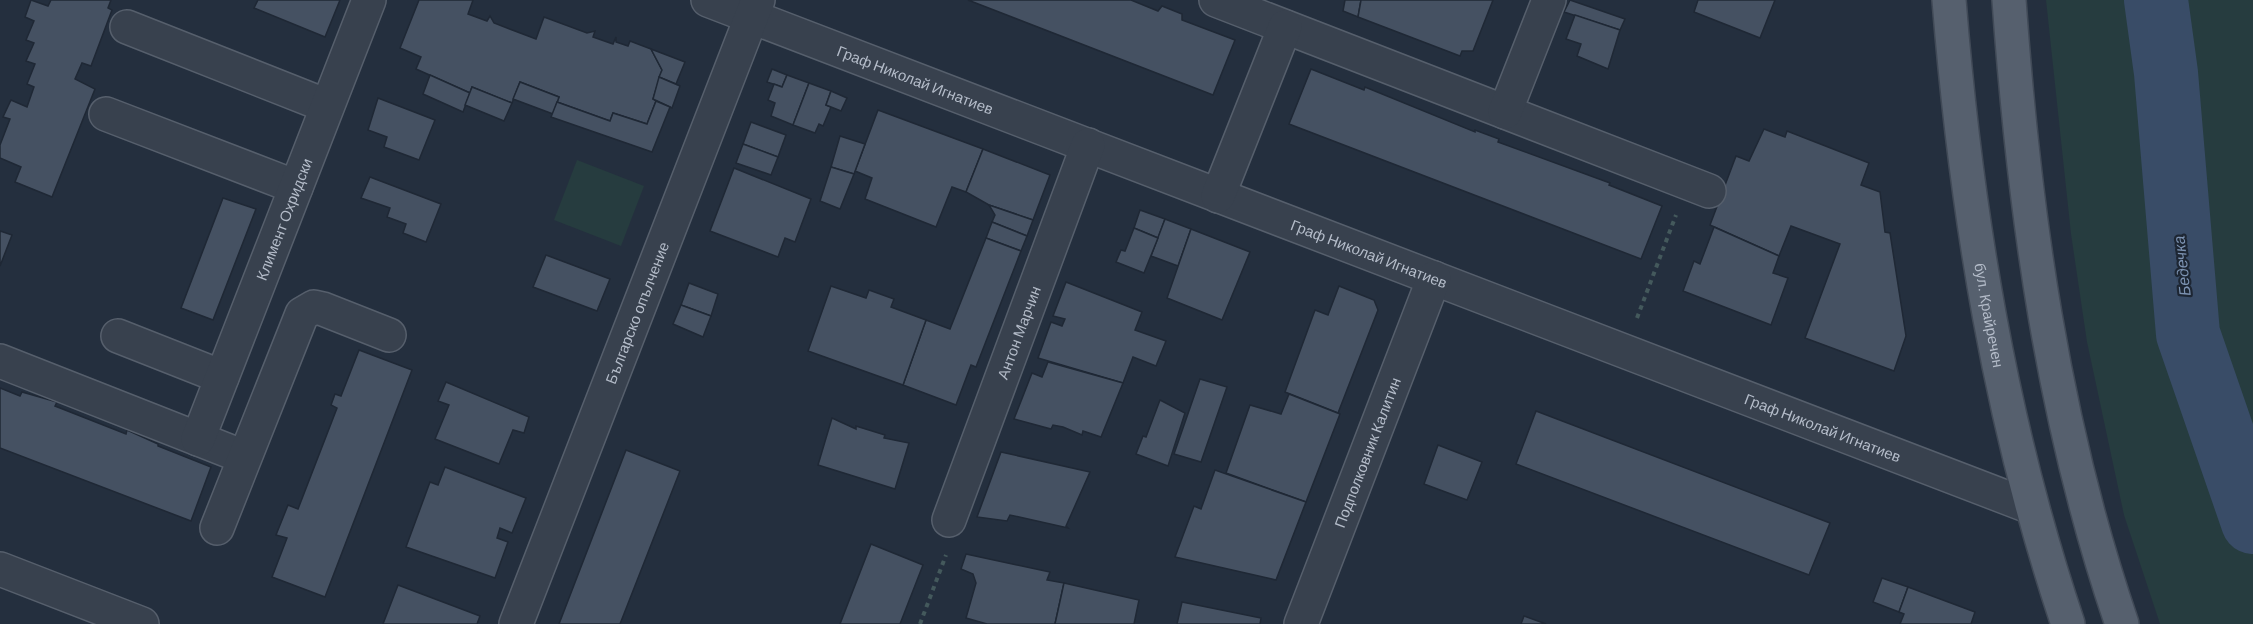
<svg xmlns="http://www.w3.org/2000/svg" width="2253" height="624" viewBox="0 0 2253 624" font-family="Barlow,sans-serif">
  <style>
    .green { fill: #263c3f }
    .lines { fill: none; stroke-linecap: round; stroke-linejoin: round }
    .river { stroke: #394c67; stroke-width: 64 }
    .building { fill: #455162; stroke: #1f2835; stroke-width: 1.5 }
    .minor-casing { stroke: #565f6c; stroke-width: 36 }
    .major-casing { stroke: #414a57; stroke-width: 36 }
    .path { stroke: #44595c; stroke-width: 4; stroke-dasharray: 4.5 4.5; stroke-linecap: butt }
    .minor { stroke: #38414e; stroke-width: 33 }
    .major { stroke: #56606e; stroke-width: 33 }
    .labels { text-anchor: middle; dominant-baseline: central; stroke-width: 4.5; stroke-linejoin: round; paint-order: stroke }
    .street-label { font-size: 15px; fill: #b4bcc9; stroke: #1d2633 }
    .water-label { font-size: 16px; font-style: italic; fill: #7c92b1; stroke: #1d2633 }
  </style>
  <rect width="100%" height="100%" fill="#242f3e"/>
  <g class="green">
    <polygon points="2046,0 2253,0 2253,624 2160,624 2124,515 2087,342 2071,234"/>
    <polygon points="577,160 644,186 621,246 554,220"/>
  </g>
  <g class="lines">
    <polyline class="river" points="2156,0 2166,73 2188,334 2253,522"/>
  </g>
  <g class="building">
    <polygon points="31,0 48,6 51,0 111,0 108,8 112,10 91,66 82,63 75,79 95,89 52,197 15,182 21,167 0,158 0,145 10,119 3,117 11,100 27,107 34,87 27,84 35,64 26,61 34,43 26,40 34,21 25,17"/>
    <polygon points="258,0 340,0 325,37 254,8"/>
    <polygon points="419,0 473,0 468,14 487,21 490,16 494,23 536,39 544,17 587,33 595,31 593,37 613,44 616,37 616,42 628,46 630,41 651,49 662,70 653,99 656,101 647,124 613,113 610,121 557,102 559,97 520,82 512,103 472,87 470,93 416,69 421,57 400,48"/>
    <polygon points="968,0 1131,0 1158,11 1162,6 1182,14 1182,20 1235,40 1213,95"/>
    <polygon points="1345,0 1361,0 1358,17 1343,11"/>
    <polygon points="1361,0 1493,0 1473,51 1462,51 1460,56 1358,17"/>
    <polygon points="1570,0 1625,19 1620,30 1564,12"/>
    <polygon points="1698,0 1775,0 1760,38 1694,12"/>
    <polygon points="1575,15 1620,30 1608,69 1577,56 1581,44 1566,39"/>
    <polygon points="651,49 685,62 676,84 659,77 662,70"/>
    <polygon points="772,69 787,75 782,87 767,82"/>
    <polygon points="1311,69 1364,90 1365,87 1475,132 1475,130 1499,139 1498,142 1610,183 1609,185 1662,206 1641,259 1289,124"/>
    <polygon points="430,75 470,93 463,112 423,94"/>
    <polygon points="787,75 809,83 793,125 771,116 775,103 768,100 774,84 782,87"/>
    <polygon points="659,77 680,86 672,108 653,99"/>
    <polygon points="520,82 559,97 553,114 513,99"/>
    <polygon points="809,83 831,91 826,105 831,107 823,126 819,124 815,133 793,125"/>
    <polygon points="472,87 512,103 504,121 465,105"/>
    <polygon points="831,91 847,98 841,111 826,105"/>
    <polygon points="378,98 435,120 419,160 384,147 387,137 368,130"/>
    <polygon points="656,101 670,107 652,152 551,117 557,102 610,121 613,113 647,124"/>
    <polygon points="878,110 983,149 966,192 952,187 936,227 865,199 872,178 855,171"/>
    <polygon points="751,122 786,135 778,157 743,144"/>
    <polygon points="1764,129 1785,137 1787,131 1869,163 1861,185 1880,192 1885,232 1890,233 1906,336 1894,371 1805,338 1840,244 1791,226 1779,256 1710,225 1736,156 1749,161"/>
    <polygon points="840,136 865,144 854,174 831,167"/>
    <polygon points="743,144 778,157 771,175 736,163"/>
    <polygon points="983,149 1050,175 1033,220 989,205 966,192"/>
    <polygon points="831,167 854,174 840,209 820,201"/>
    <polygon points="734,168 811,199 795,242 785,238 778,257 710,231"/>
    <polygon points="370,177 441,204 426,242 403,233 406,224 387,217 390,208 361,198"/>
    <polygon points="223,198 256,209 213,320 181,308"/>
    <polygon points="989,205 1033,220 1027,236 992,222 995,215"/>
    <polygon points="1140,210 1165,219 1158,238 1134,228"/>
    <polygon points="1165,219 1191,229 1178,266 1151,256"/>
    <polygon points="992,222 1027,236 1021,251 986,238"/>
    <polygon points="1714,227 1779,256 1773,273 1788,278 1771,325 1683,291 1694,261 1700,264"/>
    <polygon points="1134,228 1158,238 1144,273 1116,262 1121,250 1125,251"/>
    <polygon points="1191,229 1250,252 1222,320 1167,298"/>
    <polygon points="0,231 12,235 0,266"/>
    <polygon points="986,238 1021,251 976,367 971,365 956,405 903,385 926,320 950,329"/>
    <polygon points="546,255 610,279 597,311 533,287"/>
    <polygon points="1066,282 1142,312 1135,330 1166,341 1156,366 1133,357 1123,383 1038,358 1051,322 1062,326 1065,319 1053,316"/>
    <polygon points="689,283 718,294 711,316 681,305"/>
    <polygon points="831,286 866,298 869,290 894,299 891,307 926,320 903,385 808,351"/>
    <polygon points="1339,286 1374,300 1378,310 1338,413 1285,392 1315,310 1328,315"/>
    <polygon points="681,305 711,316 703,337 673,324"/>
    <polygon points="359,350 412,370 325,597 272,577 287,538 276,535 288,505 298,509 337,408 331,405 335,394 341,396"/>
    <polygon points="1048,362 1123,383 1101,437 1083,431 1082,435 1063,427 1053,425 1051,429 1014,419 1032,373 1042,377"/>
    <polygon points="1200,379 1227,387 1201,462 1174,454"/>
    <polygon points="446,382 529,417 524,433 513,430 499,464 435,439 449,405 438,401"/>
    <polygon points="0,388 20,396 22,392 57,402 55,406 126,434 127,430 158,444 158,446 211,467 191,521 0,448"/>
    <polygon points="1289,394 1340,414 1306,502 1226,473 1250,405 1281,414"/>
    <polygon points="1160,400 1185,413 1168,466 1136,454 1143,436 1146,437"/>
    <polygon points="1536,411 1830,523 1809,575 1516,464"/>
    <polygon points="832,418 856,429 856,426 885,435 884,438 909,443 895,489 818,465"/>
    <polygon points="1438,445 1482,462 1467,500 1424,484"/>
    <polygon points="626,450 680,471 620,624 559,624"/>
    <polygon points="1001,452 1090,472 1066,526 1068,528 1010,515 1007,521 977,517"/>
    <polygon points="445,467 526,498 512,533 500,528 497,538 508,542 495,578 406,547 430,482 438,485"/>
    <polygon points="1215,470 1306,502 1276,580 1175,557 1194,506 1201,509"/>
    <polygon points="871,544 923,565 900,624 840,624"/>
    <polygon points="966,554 1050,572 1047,580 1064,583 1055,624 987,624 966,618 976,583 973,574 961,569"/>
    <polygon points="1882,578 1908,587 1899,612 1873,602"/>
    <polygon points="1064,583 1139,600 1134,624 1055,624"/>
    <polygon points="398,585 480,616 477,624 383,624"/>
    <polygon points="1908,587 1975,612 1971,624 1900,624 1904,614 1899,612"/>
    <polygon points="1182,602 1261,618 1260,624 1177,624"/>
    <polygon points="1524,616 1546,624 1521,624"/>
  </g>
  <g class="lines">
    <g class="minor-casing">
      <g id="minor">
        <path id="s1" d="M708 0 2031 507"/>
        <polyline points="1216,0 1709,191"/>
        <polyline points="127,27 327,106"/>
        <polyline points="1505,112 1549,0"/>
        <polyline points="106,114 296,187"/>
        <polyline points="1218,196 1285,27"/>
        <polyline points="118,336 222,377"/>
        <polyline points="0,361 244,457"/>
        <path id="s2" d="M198 439 369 0"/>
        <path id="s3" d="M949 520 1088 145"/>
        <polyline points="217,528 302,314 314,307 323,309 389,335"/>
        <polyline points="0,569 142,624"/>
        <path id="s4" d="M516 624 758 0"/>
        <path id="s5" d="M1301 624 1434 278"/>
      </g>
    </g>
    <g class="major-casing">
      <g id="major">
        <path id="s6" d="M1949 0C1966 212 2000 422 2068 624"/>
        <path d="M2009 0C2024 212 2053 423 2122 624"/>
      </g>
    </g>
    <g class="path">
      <polyline points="1637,318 1676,215"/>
      <polyline points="920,624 946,555"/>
    </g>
    <use href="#minor" class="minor"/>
    <use href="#major" class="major"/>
  </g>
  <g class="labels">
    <g class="street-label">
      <text stroke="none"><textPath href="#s1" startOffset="222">Граф Николай Игнатиев</textPath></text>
      <text stroke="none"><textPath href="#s2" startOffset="236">Климент Охридски</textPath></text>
      <text stroke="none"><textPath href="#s1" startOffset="708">Граф Николай Игнатиев</textPath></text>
      <text stroke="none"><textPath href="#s4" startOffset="334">Българско опълчение</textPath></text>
      <text stroke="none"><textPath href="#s6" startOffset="318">бул. Крайречен</textPath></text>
      <text stroke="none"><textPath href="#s3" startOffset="200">Антон Марчин</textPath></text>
      <text stroke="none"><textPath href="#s1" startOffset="1194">Граф Николай Игнатиев</textPath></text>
      <text stroke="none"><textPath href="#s5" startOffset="184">Подполковник Калитин</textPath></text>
    </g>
    <g class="water-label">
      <text transform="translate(2181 266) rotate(-96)">Бедечка</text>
    </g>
  </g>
</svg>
